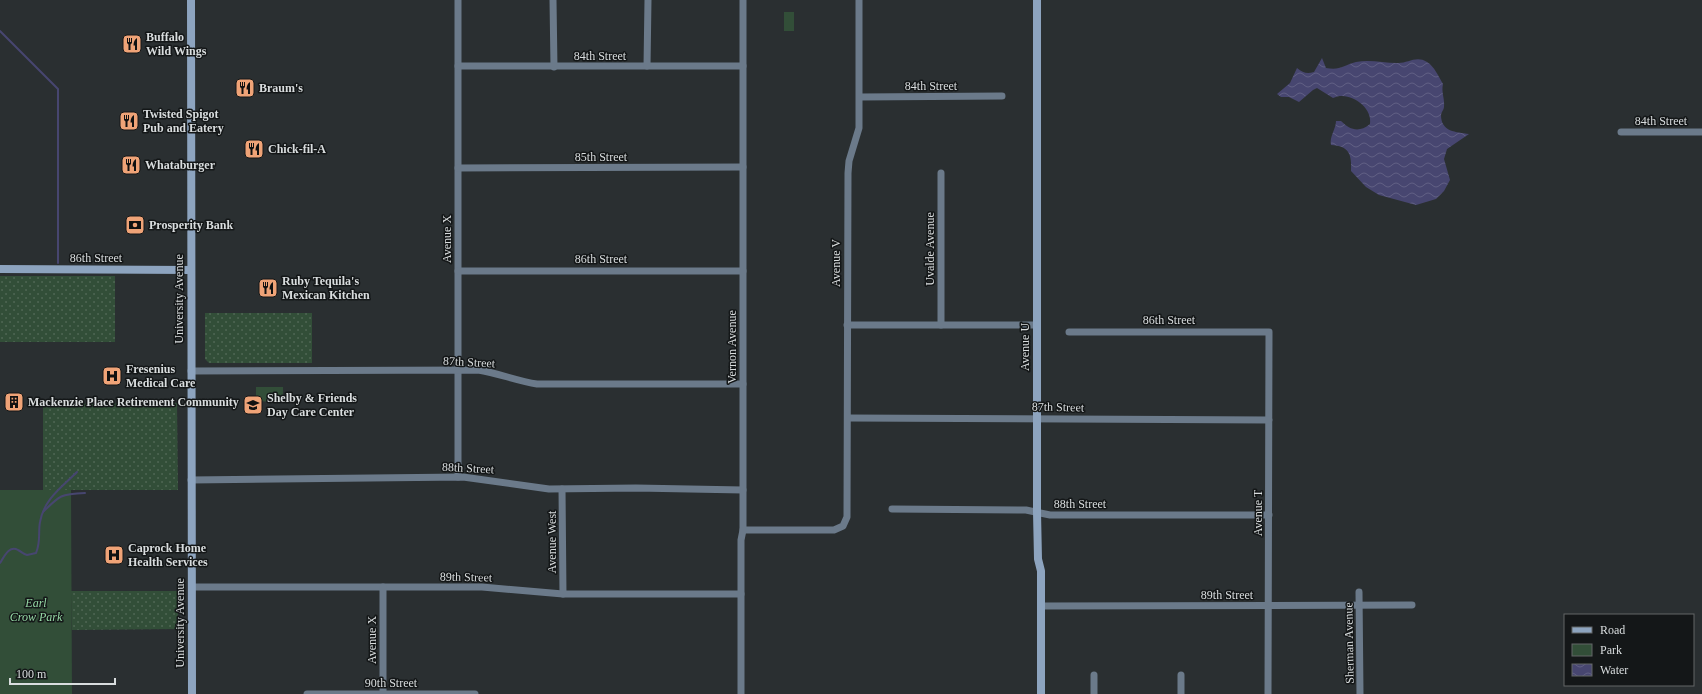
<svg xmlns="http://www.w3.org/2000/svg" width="1702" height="694" viewBox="0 0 1702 694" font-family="Georgia,serif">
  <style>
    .grass { fill: url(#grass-dots) }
    .park { fill: #324e38 }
    .water { fill: url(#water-waves) }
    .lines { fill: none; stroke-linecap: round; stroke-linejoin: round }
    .stream { stroke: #474670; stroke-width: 2 }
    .street { stroke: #6b7a8a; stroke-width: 7 }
    .secondary { stroke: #8da4bf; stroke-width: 8 }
    .labels { text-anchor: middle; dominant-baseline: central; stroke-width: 3; stroke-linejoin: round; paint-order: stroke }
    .poi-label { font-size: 12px; font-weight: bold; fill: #d9ddde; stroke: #141718; text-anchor: start }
    .street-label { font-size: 12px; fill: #d9ddde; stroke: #141718 }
    .park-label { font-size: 12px; font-style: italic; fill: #96d9a6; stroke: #141718 }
  </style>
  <defs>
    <pattern id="grass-dots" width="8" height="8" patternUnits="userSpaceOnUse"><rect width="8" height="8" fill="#324e38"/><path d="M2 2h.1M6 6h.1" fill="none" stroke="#4f6754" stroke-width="1.8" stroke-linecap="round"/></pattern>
    <pattern id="water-waves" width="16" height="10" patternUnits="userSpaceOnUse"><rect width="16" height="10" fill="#474670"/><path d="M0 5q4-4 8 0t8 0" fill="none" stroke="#616084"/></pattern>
  </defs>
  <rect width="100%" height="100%" fill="#2a2f31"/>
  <g class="grass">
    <rect x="0" y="276" width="115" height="66"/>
    <polygon points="205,313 312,313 312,363 209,363 205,359"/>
    <polygon points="177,403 178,490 43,490 43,404"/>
    <polygon points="71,591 178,591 178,629 72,630"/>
  </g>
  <g class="park">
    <rect x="784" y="12" width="10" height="19"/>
    <polygon points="256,387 283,387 283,402 282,396 275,396 275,402 256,401"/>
    <polygon points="0,490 71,490 72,694 0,694"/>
  </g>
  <path class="water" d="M1322 58 1326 68C1340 71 1344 65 1356 62 1370 59 1383 63 1397 63 1407 64 1416 55 1427 62 1434 66 1439 77 1443 84 1441 92 1445 99 1444 107 1444 110 1441 112 1441 115 1441 132 1456 132 1469 134L1447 149 1444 159 1450 180 1444 191 1436 199 1416 205 1379 195 1366 187 1351 171C1352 154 1349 146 1331 145 1329 137 1336 129 1336 121H1341C1350 130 1359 133 1370 124 1373 107 1349 90 1333 98L1317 88 1313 90 1299 102 1289 97H1281L1277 94 1290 83 1297 68C1303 73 1307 74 1314 72Z"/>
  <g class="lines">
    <g class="stream">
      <polyline points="0,31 58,89 58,263"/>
      <path d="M43 512C60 495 61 494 85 493"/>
      <path d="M0 563C4 557 9 545 18 550 22 552 23 554 27 555L36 553C41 542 38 532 40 522 44 499 62 487 77 472"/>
    </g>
    <g class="street">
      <polyline points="458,0 458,477"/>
      <polyline points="553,0 554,67"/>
      <polyline points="458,66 743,66"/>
      <polyline points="647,66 648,0"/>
      <polyline points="860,97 1002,96"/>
      <polyline points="1621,132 1702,132"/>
      <polyline points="458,168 743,167"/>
      <polyline points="941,173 941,325"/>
      <polyline points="458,271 743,271"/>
      <polyline points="847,325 1037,325"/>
      <polyline points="1069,332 1269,332 1268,694"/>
      <path d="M191 371 478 370C498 373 517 381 537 384H743"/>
      <polyline points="848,418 1269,420"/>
      <polyline points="191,480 463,477 549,489 636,488 743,490"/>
      <polyline points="562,489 563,594"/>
      <polyline points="892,509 1026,510 1050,515 1269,515"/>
      <polyline points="743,530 834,530 843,526 847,517 848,173 849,161 859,128 859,0"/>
      <polyline points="192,587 482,587 563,594 741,594"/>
      <polyline points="1359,592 1360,694"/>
      <polyline points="1042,606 1412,605"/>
      <polyline points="1094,675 1094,694"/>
      <polyline points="1181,675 1181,694"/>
      <polyline points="307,694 475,694"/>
      <polyline points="383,694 383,587"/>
      <polyline points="741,694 741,540 743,530 743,0"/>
    </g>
    <g class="secondary">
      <polyline points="191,0 192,694"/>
      <polyline points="1037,0 1037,512 1038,559 1041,571 1041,694"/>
      <polyline points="0,269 191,270"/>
    </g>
  </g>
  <defs>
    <g id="restaurant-square" transform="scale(1)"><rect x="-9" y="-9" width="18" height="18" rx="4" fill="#efa377" stroke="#141718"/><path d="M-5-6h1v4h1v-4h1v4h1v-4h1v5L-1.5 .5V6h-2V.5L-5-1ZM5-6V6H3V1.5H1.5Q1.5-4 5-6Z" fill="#111"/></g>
    <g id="bank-square" transform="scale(1)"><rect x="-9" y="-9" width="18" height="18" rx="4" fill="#efa377" stroke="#141718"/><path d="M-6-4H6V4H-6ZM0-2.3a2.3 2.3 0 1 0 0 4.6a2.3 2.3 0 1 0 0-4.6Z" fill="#111"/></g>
    <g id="hospital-square" transform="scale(1)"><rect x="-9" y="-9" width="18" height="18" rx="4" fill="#efa377" stroke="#141718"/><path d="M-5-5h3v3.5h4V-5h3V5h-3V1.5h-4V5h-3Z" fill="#111"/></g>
    <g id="building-square" transform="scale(1)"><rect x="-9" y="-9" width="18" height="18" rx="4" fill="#efa377" stroke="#141718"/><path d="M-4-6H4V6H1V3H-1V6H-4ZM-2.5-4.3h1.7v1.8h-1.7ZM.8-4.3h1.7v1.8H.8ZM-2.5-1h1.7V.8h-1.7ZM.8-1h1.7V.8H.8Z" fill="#111"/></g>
    <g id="school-square" transform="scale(1)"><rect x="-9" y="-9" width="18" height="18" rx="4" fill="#efa377" stroke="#141718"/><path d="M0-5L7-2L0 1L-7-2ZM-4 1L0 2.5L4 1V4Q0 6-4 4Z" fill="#111"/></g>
  </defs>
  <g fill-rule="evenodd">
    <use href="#restaurant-square" x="132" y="44"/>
    <use href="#restaurant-square" x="245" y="88"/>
    <use href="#restaurant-square" x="129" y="121"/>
    <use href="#restaurant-square" x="254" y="149"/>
    <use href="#restaurant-square" x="131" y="165"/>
    <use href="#bank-square" x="135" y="225"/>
    <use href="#restaurant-square" x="268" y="288"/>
    <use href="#hospital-square" x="112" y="376"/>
    <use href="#building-square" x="14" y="402"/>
    <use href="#school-square" x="253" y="405"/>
    <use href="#hospital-square" x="114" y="555"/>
  </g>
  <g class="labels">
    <g class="poi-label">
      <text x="146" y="37">Buffalo<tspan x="146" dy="14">Wild Wings</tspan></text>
      <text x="259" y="88">Braum's</text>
      <text x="143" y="114">Twisted Spigot<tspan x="143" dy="14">Pub and Eatery</tspan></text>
      <text x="268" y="149">Chick-fil-A</text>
      <text x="145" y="165">Whataburger</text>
      <text x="149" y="225">Prosperity Bank</text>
      <text x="282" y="281">Ruby Tequila's<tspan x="282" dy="14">Mexican Kitchen</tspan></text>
      <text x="126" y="369">Fresenius<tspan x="126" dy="14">Medical Care</tspan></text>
      <text x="267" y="398">Shelby &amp; Friends<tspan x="267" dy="14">Day Care Center</tspan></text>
      <text x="28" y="402">Mackenzie Place Retirement Community</text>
      <text x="128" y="548">Caprock Home<tspan x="128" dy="14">Health Services</tspan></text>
    </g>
    <g class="street-label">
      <text x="600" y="56">84th Street</text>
      <text x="931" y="86">84th Street</text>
      <text x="1661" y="121">84th Street</text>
      <text x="601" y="157">85th Street</text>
      <text transform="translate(447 239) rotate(-90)">Avenue X</text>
      <text transform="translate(930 249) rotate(-90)">Uvalde Avenue</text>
      <text x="96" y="258">86th Street</text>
      <text x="601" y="259">86th Street</text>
      <text transform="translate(836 263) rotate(-90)">Avenue V</text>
      <text transform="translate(179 299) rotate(-90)">University Avenue</text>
      <text x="1169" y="320">86th Street</text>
      <text transform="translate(732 347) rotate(-90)">Vernon Avenue</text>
      <text transform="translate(1025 347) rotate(-90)">Avenue U</text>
      <text transform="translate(469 362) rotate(3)">87th Street</text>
      <text transform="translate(1058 407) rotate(1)">87th Street</text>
      <text transform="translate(468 468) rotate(3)">88th Street</text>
      <text x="1080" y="504">88th Street</text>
      <text transform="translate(1258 513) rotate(-90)">Avenue T</text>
      <text transform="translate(552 542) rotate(-90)">Avenue West</text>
      <text transform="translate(466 577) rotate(1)">89th Street</text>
      <text x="1227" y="595">89th Street</text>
      <text transform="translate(180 623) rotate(-90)">University Avenue</text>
      <text transform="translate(372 640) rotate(-90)">Avenue X</text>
      <text transform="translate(1349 643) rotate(-91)">Sherman Avenue</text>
      <text x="391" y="683">90th Street</text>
    </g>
    <g class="park-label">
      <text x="36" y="603">Earl<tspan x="36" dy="14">Crow Park</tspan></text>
    </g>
  </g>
  <rect x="1564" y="614" width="130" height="72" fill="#141718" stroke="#636667"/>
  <rect x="1572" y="627" width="20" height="6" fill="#8da4bf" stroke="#636667"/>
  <text x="1600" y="634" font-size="12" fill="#d9ddde">Road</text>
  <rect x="1572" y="644" width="20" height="12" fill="#324e38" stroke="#636667"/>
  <text x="1600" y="654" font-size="12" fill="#d9ddde">Park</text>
  <rect x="1572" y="664" width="20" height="12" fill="url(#water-waves)" stroke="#636667"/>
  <text x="1600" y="674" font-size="12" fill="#d9ddde">Water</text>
  <path d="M10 678v6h105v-6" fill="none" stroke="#d9ddde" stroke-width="2"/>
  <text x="16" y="678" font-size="12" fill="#d9ddde" stroke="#141718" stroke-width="3" paint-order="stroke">100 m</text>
</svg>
